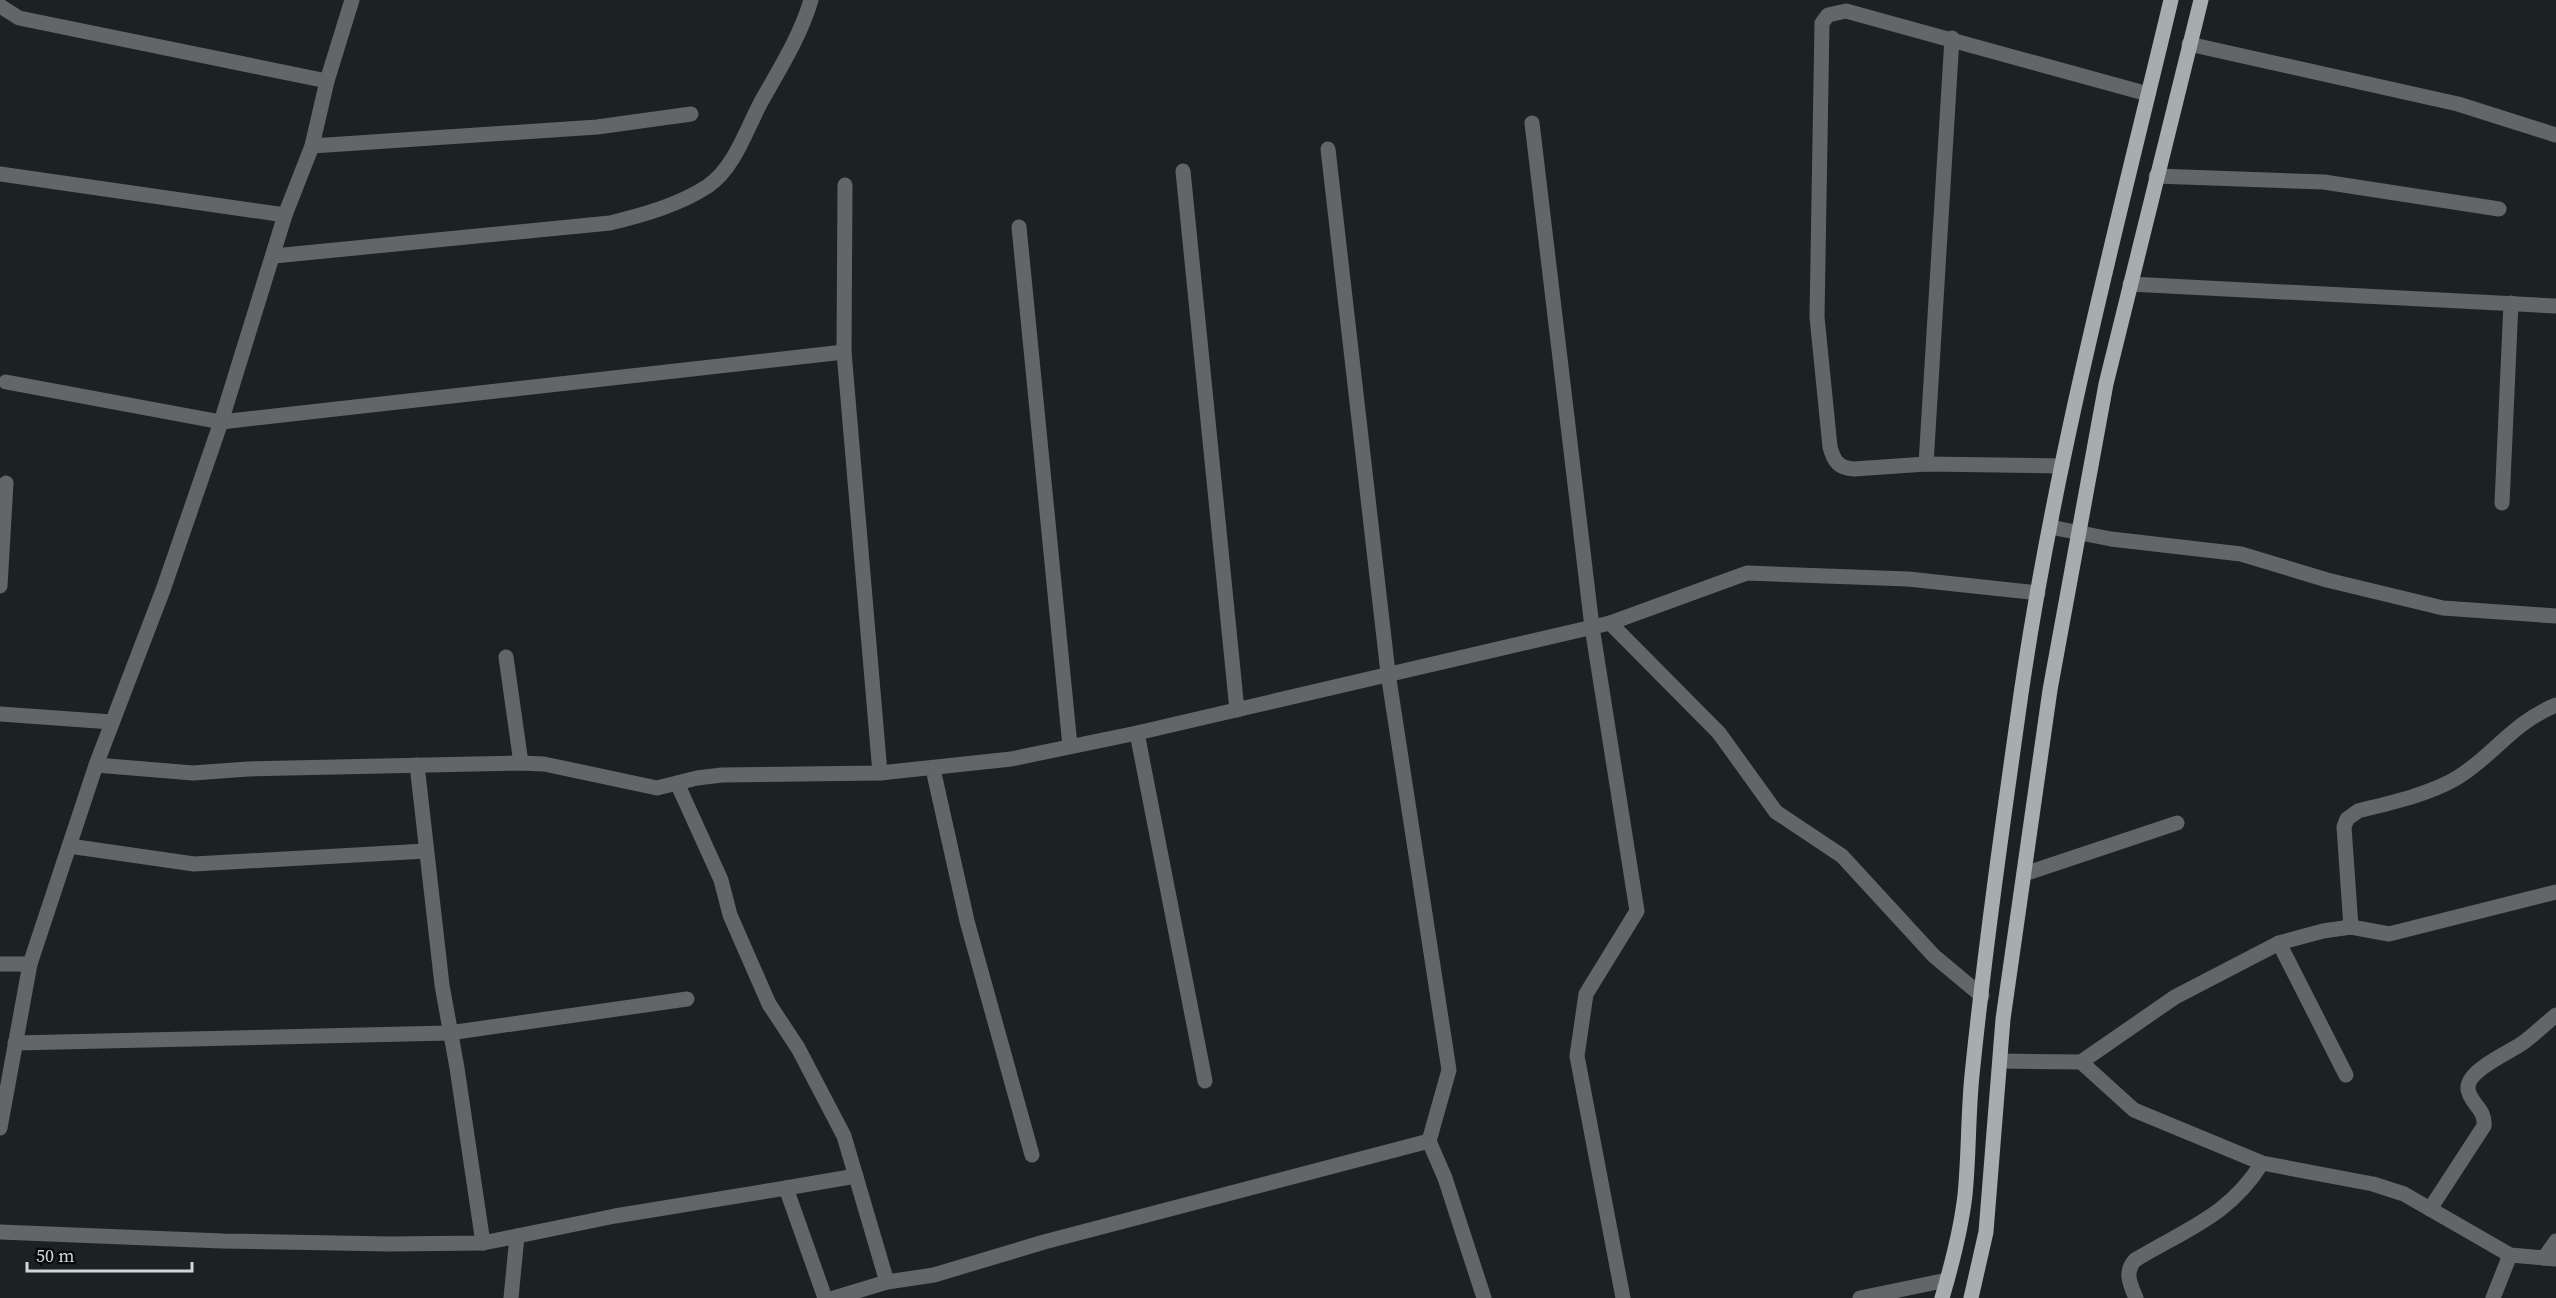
<svg xmlns="http://www.w3.org/2000/svg" width="2556" height="1298" viewBox="0 0 2556 1298" font-family="'Source Serif 4',serif">
  <style>
    .lines { fill: none; stroke-linecap: round; stroke-linejoin: round }
    .minor { stroke: #636666; stroke-width: 15 }
    .major { stroke: #a6adac; stroke-width: 15 }
  </style>
  <rect width="100%" height="100%" fill="#1c2222"/>
  <g class="lines">
    <g class="minor">
      <polyline points="0,6 19,18 327,81"/>
      <polyline points="2189,44 2458,104 2556,135"/>
      <polyline points="1532,123 1592,627 1637,911 1586,994 1577,1056 1623,1298"/>
      <polyline points="312,146 597,127 691,114"/>
      <polyline points="1328,149 1388,673 1449,1070 1429,1141"/>
      <polyline points="1183,171 1237,710"/>
      <polyline points="0,174 285,215"/>
      <polyline points="2156,176 2324,182 2499,209"/>
      <polyline points="1019,227 1070,746"/>
      <path d="M274 256 610 223C643 215 679 205 708 186 735 167 746 130 761 102 780 68 800 37 811 0"/>
      <polyline points="2130,284 2556,306"/>
      <polyline points="844,352 845,185"/>
      <polyline points="6,382 221,422 844,352 880,773"/>
      <polyline points="1926,464 1952,38"/>
      <path d="M2062 466 1926 464 1854 469C1839 468 1834 462 1830 447L1817 317 1822 23 1828 15 1846 11 2148 94"/>
      <polyline points="2502,503 2511,303"/>
      <polyline points="2050,527 2111,539 2241,554 2327,580 2443,608 2556,616"/>
      <polyline points="0,586 6,483"/>
      <polyline points="1610,623 1719,733 1776,812 1842,856 1934,956 1982,996"/>
      <polyline points="506,657 521,763"/>
      <polyline points="0,714 112,722"/>
      <polyline points="1137,733 1205,1081"/>
      <polyline points="96,765 193,773 248,769 521,763 544,764 657,788 697,778 722,775 880,773 1011,759 1137,733 1610,623 1747,573 1908,579 2038,593"/>
      <polyline points="417,765 442,985 457,1068 483,1243"/>
      <polyline points="933,769 967,921 1032,1155"/>
      <polyline points="677,783 721,880 730,915 769,1004 798,1048 844,1136 887,1282"/>
      <polyline points="69,846 194,864 426,851"/>
      <polyline points="2024,874 2177,823"/>
      <path d="M2351 927 2344 827 2347 819 2358 811C2389 803 2427 795 2455 779 2493 757 2510 724 2556 705"/>
      <polyline points="2279,943 2346,1075"/>
      <polyline points="0,964 30,964"/>
      <polyline points="15,1043 449,1033 687,999"/>
      <polyline points="2000,1061 2081,1062 2134,1110 2262,1163 2373,1184 2404,1194 2510,1255 2556,1259"/>
      <polyline points="2081,1062 2175,997 2279,943 2323,931 2351,927 2389,934 2556,892"/>
      <polyline points="0,1128 30,964 96,765 163,590 221,422 285,215 312,146 327,81 352,0"/>
      <polyline points="786,1188 856,1176"/>
      <path d="M2430 1209 2484 1126C2486 1109 2470 1104 2468 1089 2466 1070 2511 1052 2524 1042 2535 1034 2545 1024 2556 1015"/>
      <polyline points="0,1232 222,1241 390,1244 483,1243 615,1216 786,1188 825,1298"/>
      <polyline points="2544,1258 2556,1241"/>
      <polyline points="511,1298 517,1236"/>
      <polyline points="834,1298 887,1282 934,1275 1044,1242 1429,1141 1445,1178 1484,1298"/>
      <polyline points="1860,1298 1947,1280"/>
      <path d="M2136 1298C2130 1284 2124 1272 2135 1260 2186 1229 2229 1216 2262 1163"/>
      <polyline points="2493,1298 2510,1255"/>
    </g>
    <g class="major">
      <path d="M1942 1298C1952 1264 1961 1230 1965 1195 1969 1155 1968 1115 1972 1075 1985 948 2003 821 2021 694 2055 459 2116 230 2171 0"/>
      <polyline points="1971,1298 1986,1232 2003,1019 2050,690 2106,384 2201,0"/>
    </g>
  </g>
  <path d="M27 1262v9h165v-9" fill="none" stroke="#d0d5d5" stroke-width="3"/>
  <text x="36" y="1262" font-size="18" fill="#d0d5d5" stroke="#080b0b" stroke-width="4.5" paint-order="stroke">50 m</text>
</svg>
